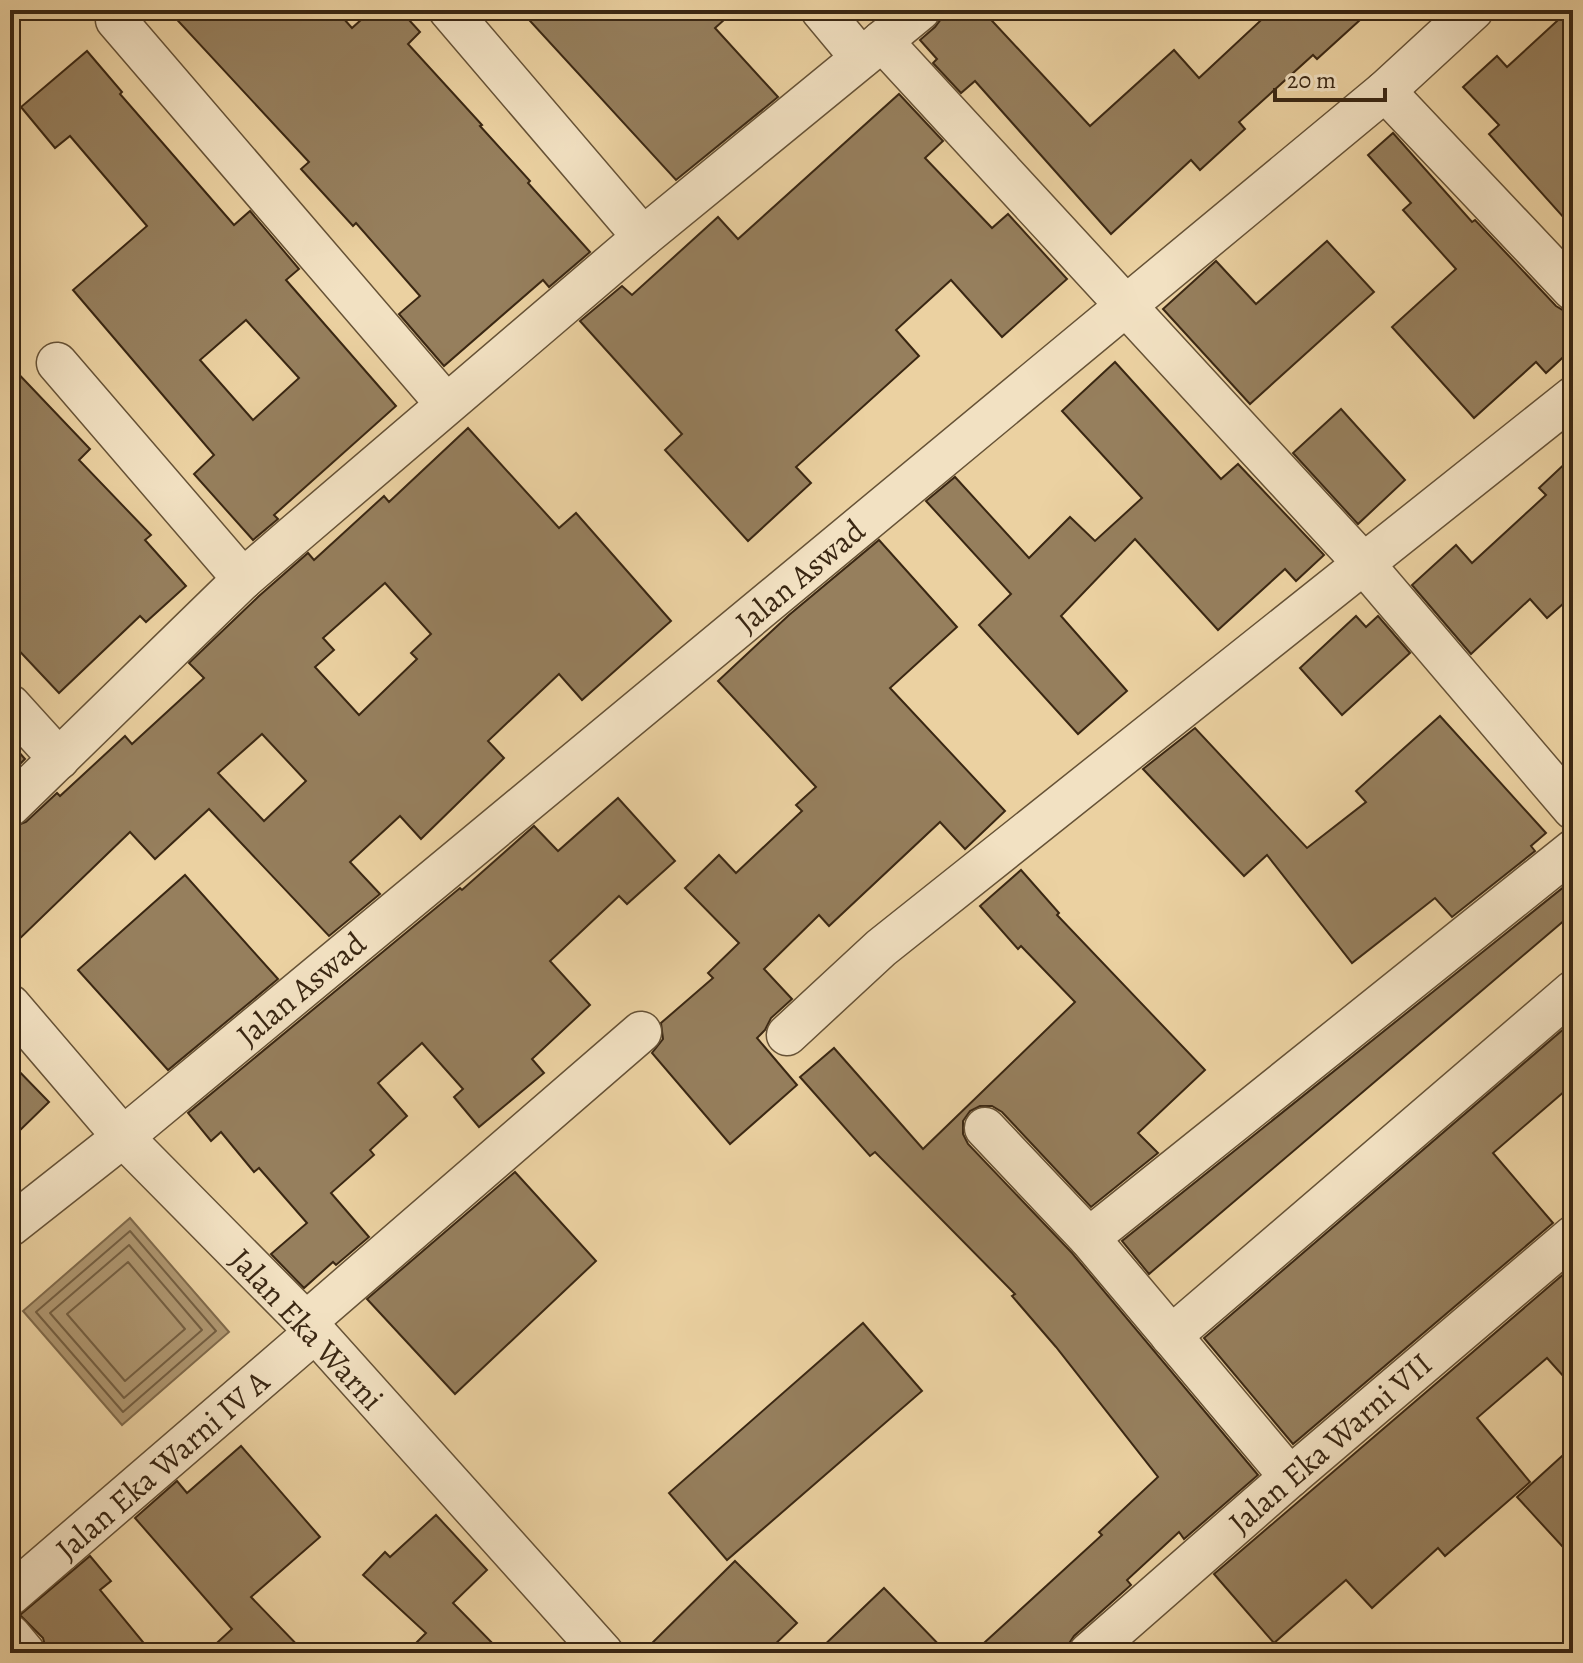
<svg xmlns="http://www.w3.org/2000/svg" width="1583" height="1663" viewBox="0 0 1583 1663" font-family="Alegreya,serif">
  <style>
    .water { fill: #af9771; stroke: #806a4b; stroke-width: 2 }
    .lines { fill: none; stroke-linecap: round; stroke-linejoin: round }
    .shore { stroke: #745f42; stroke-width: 2 }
    .building { fill: #967f5d; stroke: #3a2713; stroke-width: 2; fill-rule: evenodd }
    .minor-casing { stroke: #665236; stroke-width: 43 }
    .minor { stroke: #f2e1c2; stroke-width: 40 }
    .labels { text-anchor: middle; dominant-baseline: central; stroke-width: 6; stroke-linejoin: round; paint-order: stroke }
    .street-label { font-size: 32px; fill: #3a2713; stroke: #f2e1c2 }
  </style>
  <rect width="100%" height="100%" fill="#ebd1a1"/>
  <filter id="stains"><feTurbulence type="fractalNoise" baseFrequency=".0025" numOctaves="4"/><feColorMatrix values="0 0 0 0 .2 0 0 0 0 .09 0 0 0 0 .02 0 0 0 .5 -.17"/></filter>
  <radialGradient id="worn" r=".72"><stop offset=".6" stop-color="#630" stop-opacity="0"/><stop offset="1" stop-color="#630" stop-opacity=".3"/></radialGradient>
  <polygon class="water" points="130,1218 229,1332 122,1425 23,1311"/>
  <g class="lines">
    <g class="shore">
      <polygon points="130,1231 216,1331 123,1412 36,1312"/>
      <polygon points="129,1245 202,1330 124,1398 50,1313"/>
      <polygon points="128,1262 185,1329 125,1381 67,1314"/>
    </g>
  </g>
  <g class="building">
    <polygon points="168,10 336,10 352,28 372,10 400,10 420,32 408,44 482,125 480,126 530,181 528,183 590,252 549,287 543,280 444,366 399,314 420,296 356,223 353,226 301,169 309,162"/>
    <polygon points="520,10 735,10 715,28 778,97 676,180"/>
    <polygon points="942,10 982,10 1090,126 1174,50 1199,78 1272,10 1371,10 1317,59 1313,55 1239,122 1245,129 1200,170 1191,160 1111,234 975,81 961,93 933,63 937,59 920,40 935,27 941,19"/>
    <polygon points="1569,10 1573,10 1573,228 1489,134 1499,125 1463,87 1497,56 1507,67"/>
    <path d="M87 51 122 92 120 94 234 225 250 211 299 269 286 280 396 406 274 515 278 519 253 540 194 474 214 455 73 290 147 226 70 136 55 148 21 107ZM246 320 299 378 253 420 200 360Z"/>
    <polygon points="899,94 943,141 925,158 992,228 1008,214 1067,279 1002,337 951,280 896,330 919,356 796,467 811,483 748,541 665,450 682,434 580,321 622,286 632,295 718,217 738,239"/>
    <polygon points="1393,133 1472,222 1475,220 1556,306 1566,312 1573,312 1573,348 1546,373 1536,362 1474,418 1392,327 1456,269 1403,210 1411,203 1368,155"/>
    <polygon points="1327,241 1374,292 1250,404 1163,309 1216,261 1256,304"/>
    <polygon points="1115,362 1221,479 1238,464 1324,555 1296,581 1285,569 1218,630 1135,539 1061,616 1127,691 1078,734 979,625 1011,594 926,501 955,477 1029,558 1070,517 1095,541 1142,498 1062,411"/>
    <polygon points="10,365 90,449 79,460 151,535 145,540 186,586 146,622 140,616 59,693 10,641"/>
    <polygon points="1341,409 1405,480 1358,524 1293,453"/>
    <path d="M468 428 559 528 576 513 671 621 582 700 559 674 488 741 504 758 421 839 400 816 350 862 380 894 329 936 209 809 155 859 130 832 10 948V828L26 822 57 793 60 796 125 736 132 744 204 678 189 663 259 596 308 553 314 560 384 496 389 502ZM385 583 431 634 411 653 417 659 359 715 315 667 334 650 323 638ZM262 734 306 781 264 821 218 773Z"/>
    <polygon points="1573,456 1573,595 1547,618 1530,599 1471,654 1412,585 1456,545 1472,563 1546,495 1539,488"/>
    <polygon points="879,540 957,627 890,688 1005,811 965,849 940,822 829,926 819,915 764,969 792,999 771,1018 765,1030 757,1038 797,1085 730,1144 652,1053 663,1039 661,1023 713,978 708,973 739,943 685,888 719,855 736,873 802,811 796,805 816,787 718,681 789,615"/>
    <polygon points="1356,616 1366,627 1378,616 1410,653 1342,715 1300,668"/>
    <polygon points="1440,716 1546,833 1531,846 1535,851 1452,917 1435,898 1352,963 1267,855 1244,876 1143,769 1195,728 1307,848 1366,802 1356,791"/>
    <polygon points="10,742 25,759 10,774"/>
    <polygon points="618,798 675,861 627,904 619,896 550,961 590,1005 532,1059 544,1073 479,1127 454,1097 463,1089 422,1043 378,1083 407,1116 370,1150 374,1155 331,1193 369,1237 336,1265 333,1262 304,1288 271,1254 307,1223 259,1168 254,1172 221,1132 211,1141 188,1113 460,888 462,890 534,826 558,851"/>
    <polygon points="1021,870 1059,913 1057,915 1205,1070 1138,1133 1158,1153 1091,1207 1002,1112 992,1106 980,1106 970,1111 963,1121 963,1134 968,1144 1072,1253 1258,1475 1184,1539 1179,1532 1127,1580 1131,1585 1074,1636 1068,1645 1067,1653 973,1653 1102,1535 1099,1532 1158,1477 1056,1347 1012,1296 1015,1294 875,1152 870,1156 800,1077 834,1048 923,1149 1075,1002 1021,946 1018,949 980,906"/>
    <polygon points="185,875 278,979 168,1070 78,970"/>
    <polygon points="1565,886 1573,896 1573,913 1149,1274 1122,1241"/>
    <polygon points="1573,1021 1573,1084 1493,1153 1553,1223 1293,1444 1204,1338"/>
    <polygon points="10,1062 49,1102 10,1140"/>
    <polygon points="515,1172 596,1261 455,1394 367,1299"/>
    <polygon points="1573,1266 1573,1387 1547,1358 1477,1418 1530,1482 1445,1556 1438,1548 1372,1608 1346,1580 1274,1643 1214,1574"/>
    <polygon points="863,1323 922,1391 727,1560 669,1493"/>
    <polygon points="241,1446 320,1537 251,1597 305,1653 206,1653 232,1629 135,1518 177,1481 187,1493"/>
    <polygon points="1573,1446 1573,1558 1517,1497"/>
    <polygon points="436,1515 487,1570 453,1603 502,1653 406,1653 426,1633 363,1575 385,1552 390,1557"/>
    <polygon points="90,1556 111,1581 100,1590 152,1653 47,1653 43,1638 20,1615"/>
    <polygon points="735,1561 797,1623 766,1653 642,1653"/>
    <polygon points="884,1588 947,1653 816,1653"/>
  </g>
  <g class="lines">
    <g class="minor-casing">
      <g id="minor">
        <polyline points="449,10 643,237"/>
        <polyline points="821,10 861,58"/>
        <polyline points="116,20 446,404"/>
        <polyline points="882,41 1364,564 1573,809"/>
        <polyline points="1385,91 1573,290"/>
        <polyline points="57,363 243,579"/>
        <polyline points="10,705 59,759"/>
        <polyline points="10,806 243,579 293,536 643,237 920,10"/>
        <polyline points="10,1005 123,1137 306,1322 603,1653"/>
        <polyline points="787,1035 881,948 1573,397"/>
        <polyline points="985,1128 1089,1238 1290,1477"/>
        <polyline points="10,1226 123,1137 1385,91 1473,10"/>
        <polyline points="1089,1238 1573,850"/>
        <polyline points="306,1322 641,1032"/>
        <polyline points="1171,1336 1573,991"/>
        <polyline points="10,1595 313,1334"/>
        <polyline points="10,1635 25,1653"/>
        <polyline points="1089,1653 1290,1477 1573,1236"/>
      </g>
    </g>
    <use href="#minor" class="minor"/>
  </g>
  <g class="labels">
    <g class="street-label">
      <text transform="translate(800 576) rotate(-40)">Jalan Aswad</text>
      <text transform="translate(301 989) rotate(-40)">Jalan Aswad</text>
      <text transform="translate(307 1329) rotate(47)">Jalan Eka Warni</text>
      <text transform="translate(1330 1443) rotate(-41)">Jalan Eka Warni VII</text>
      <text transform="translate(162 1465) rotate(-41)">Jalan Eka Warni IV A</text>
    </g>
  </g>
  <rect width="1583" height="1663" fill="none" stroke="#ebd1a1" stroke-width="40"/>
  <rect x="12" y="12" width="1559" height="1639" fill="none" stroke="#3a2713" stroke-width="4"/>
  <rect x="20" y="20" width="1543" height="1623" fill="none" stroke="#3a2713" stroke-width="2"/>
  <path d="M1275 88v12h110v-12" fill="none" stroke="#3a2713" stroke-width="4"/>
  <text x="1287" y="88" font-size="24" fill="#3a2713" stroke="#f2e1c2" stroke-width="6" paint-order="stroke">20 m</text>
  <rect width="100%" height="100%" filter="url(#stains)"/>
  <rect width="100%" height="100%" fill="url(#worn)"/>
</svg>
